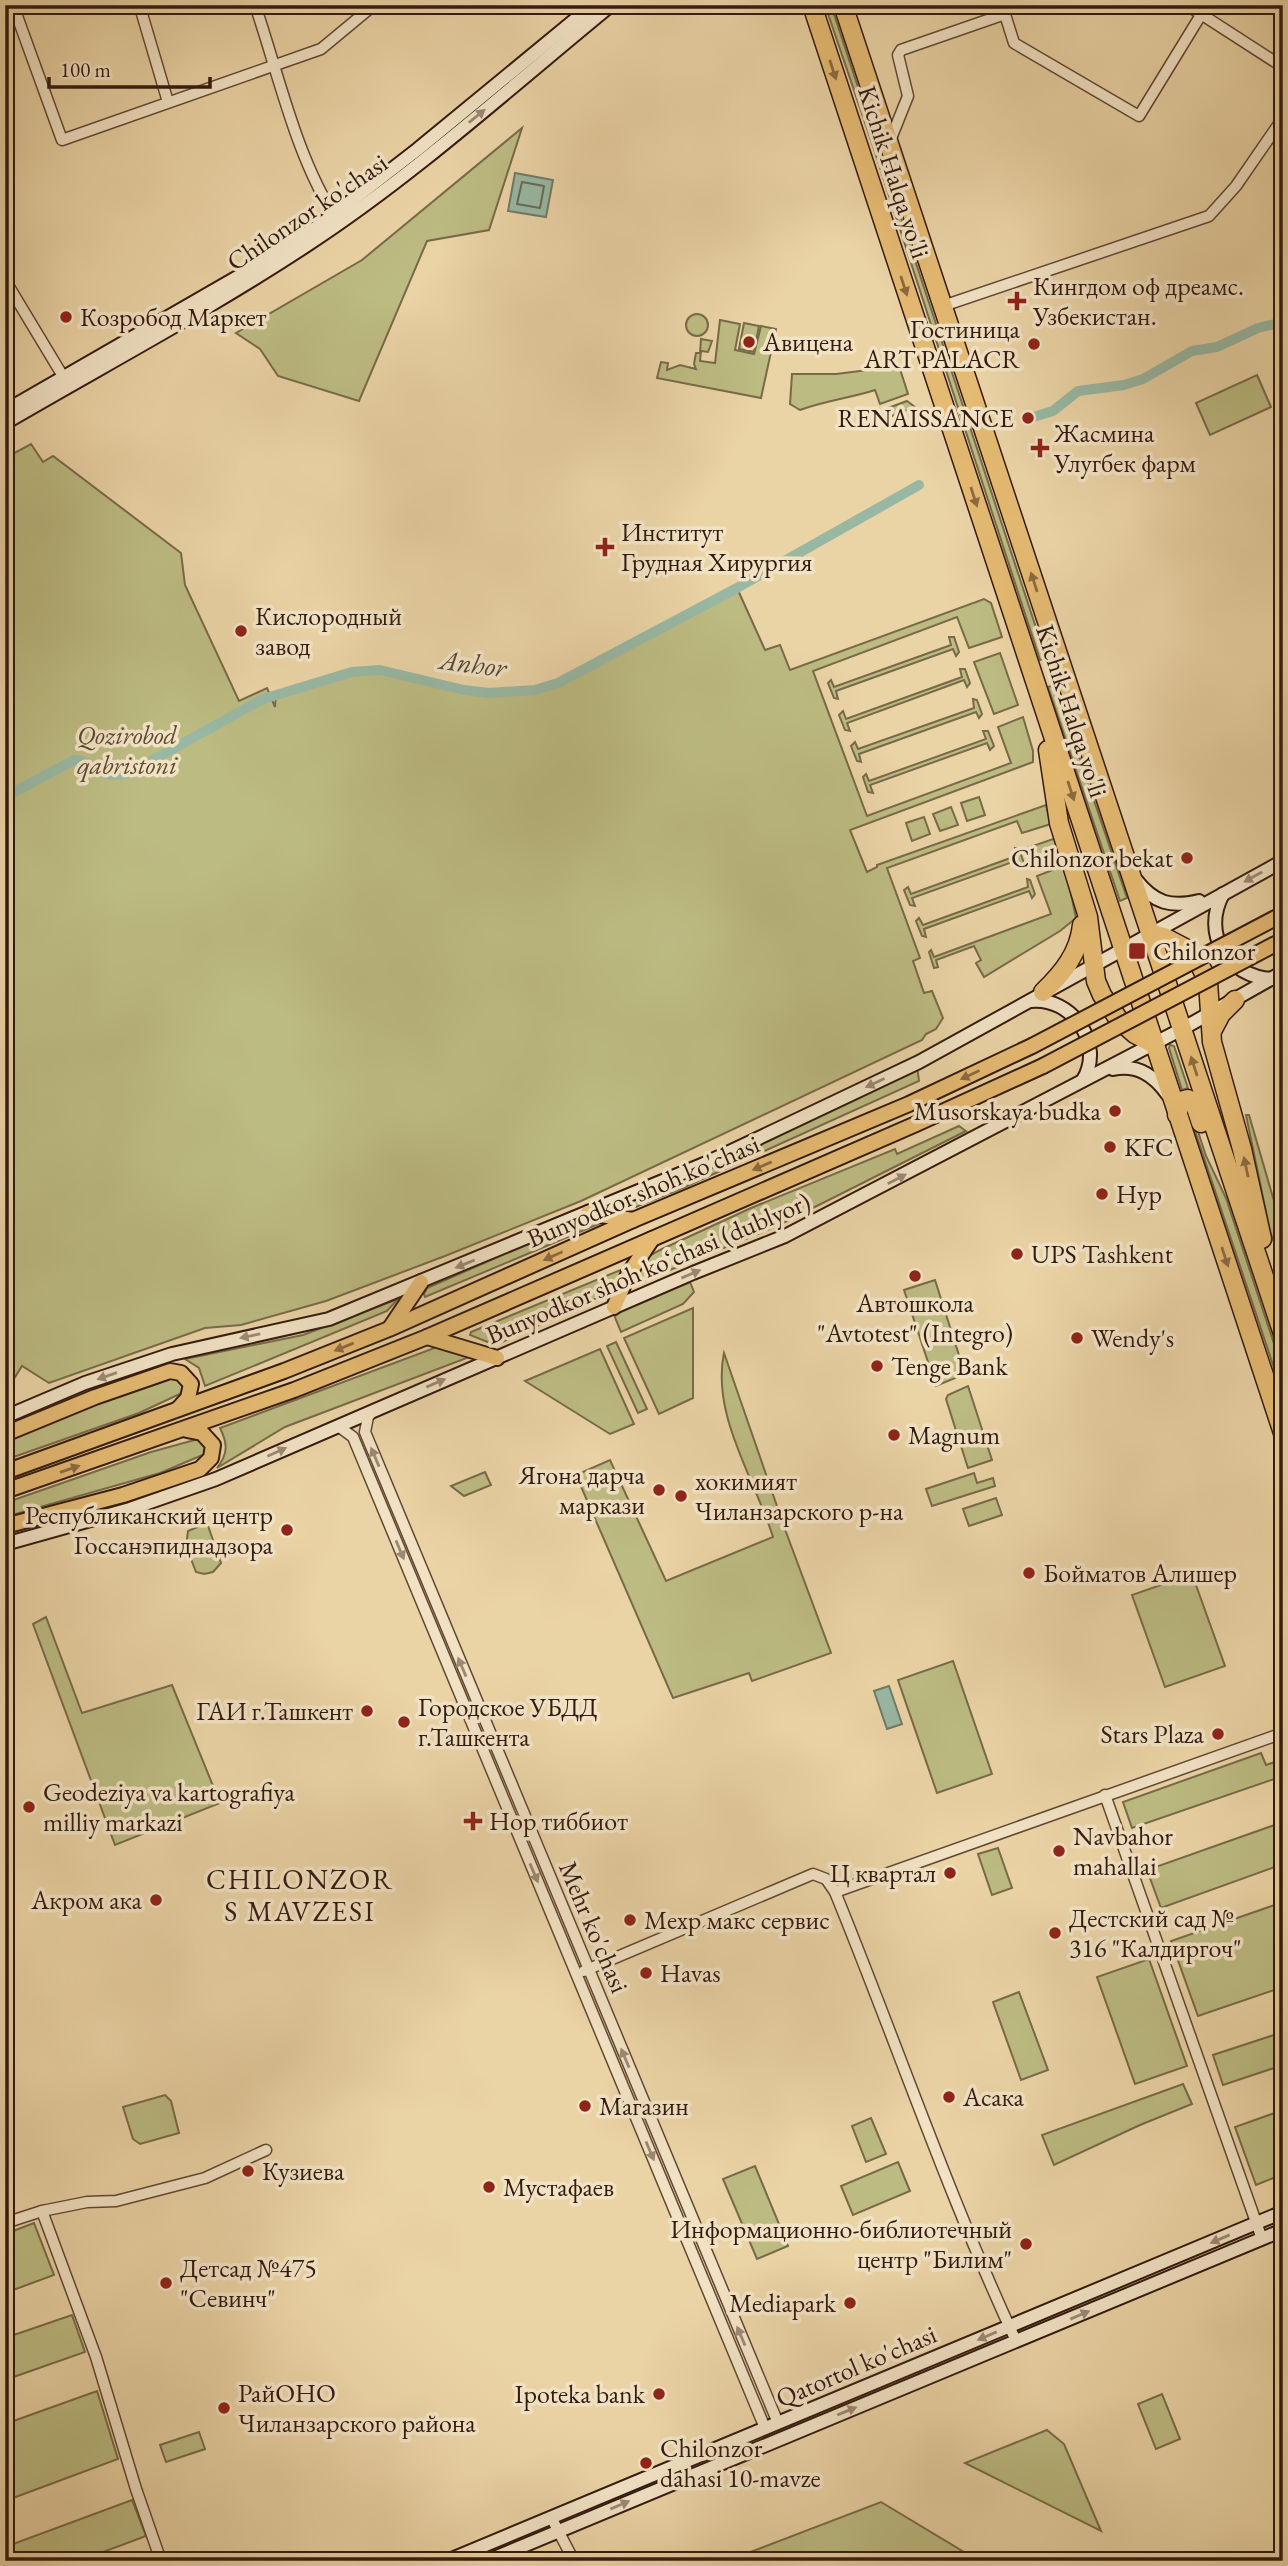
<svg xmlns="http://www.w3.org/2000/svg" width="1288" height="2566" viewBox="0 0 1288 2566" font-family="'EB Garamond',serif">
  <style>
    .green { fill: #bcbb82; stroke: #786a48; stroke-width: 2 }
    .water { fill: #98b8a3; stroke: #707968; stroke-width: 2 }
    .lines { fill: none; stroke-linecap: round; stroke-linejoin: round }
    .shore { stroke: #666959; stroke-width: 2 }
    .canal { stroke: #98b8a3; stroke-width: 10 }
    .street-casing { stroke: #624834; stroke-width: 13 }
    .secondary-casing { stroke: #341a0f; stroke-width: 16 }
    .primary-casing { stroke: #341a0f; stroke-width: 18 }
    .highway-casing { stroke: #341a0f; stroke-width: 21 }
    .street { stroke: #f1e2c4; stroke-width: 10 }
    .secondary { stroke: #f1e2c4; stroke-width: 12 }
    .primary { stroke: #e5ba72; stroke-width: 14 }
    .highway { stroke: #e5ba72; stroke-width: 18 }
    .primary-bridge-casing { stroke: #341a0f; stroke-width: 18; stroke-linecap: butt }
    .primary-bridge { stroke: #e5ba72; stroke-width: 14 }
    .oneway { fill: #8c6a40 }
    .oneway2 { fill: #9c8873 }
    .poi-dot { fill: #8f2418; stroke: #f1e2c4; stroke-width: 2.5 }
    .labels { text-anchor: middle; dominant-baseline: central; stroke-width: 7; stroke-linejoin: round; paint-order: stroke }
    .street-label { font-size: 26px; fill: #341a0f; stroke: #f1e2c4 }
    .poi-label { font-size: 26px; fill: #341a0f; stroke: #f1e2c4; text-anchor: start }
    .park-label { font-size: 26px; font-style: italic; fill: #5d4a32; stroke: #f1e2c4 }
    .water-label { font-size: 28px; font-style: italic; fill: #52493b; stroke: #f1e2c4 }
    .neighbourhood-label { font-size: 28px; letter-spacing: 2px; fill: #341a0f; stroke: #f1e2c4 }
  </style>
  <rect width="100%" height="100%" fill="#ead3a5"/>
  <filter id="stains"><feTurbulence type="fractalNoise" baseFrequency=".00286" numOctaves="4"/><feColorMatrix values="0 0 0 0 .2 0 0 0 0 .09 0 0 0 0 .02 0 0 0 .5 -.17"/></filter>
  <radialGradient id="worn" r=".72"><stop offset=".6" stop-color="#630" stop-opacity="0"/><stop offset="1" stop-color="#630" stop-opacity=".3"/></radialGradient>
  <g class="green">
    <polygon points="825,5 831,5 1046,658 1040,660 873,146"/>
    <polygon points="522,128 489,230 427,241 359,401 278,376 260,349 236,333 362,260"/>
    <circle cx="697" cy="325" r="11"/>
    <polygon points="720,320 740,324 735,350 754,354 761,326 776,329 761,398 657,378 661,362 668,363 667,370 680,365 696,369 694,364 696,353 700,353 701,339 712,341 708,352 701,351 700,361 715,363"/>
    <polygon points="744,323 759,326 754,352 739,349"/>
    <path d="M899 366 908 394 880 404 875 390C850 398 825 401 800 410L790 404 792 374H836Z"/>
    <polygon points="1257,375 1271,407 1210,435 1196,403"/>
    <polygon points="907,401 915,407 885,419 883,410"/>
    <path d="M31 444 43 462 53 456 181 553 185 585 239 701 267 688 275 707 276 695C310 684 343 671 380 670 422 680 467 696 511 693 556 691 595 665 633 644 668 625 702 607 737 588L765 650 780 645 790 670 984 599 991 603 1002 637 969 648 957 617 813 671 867 816 1011 763 998 727 1023 717 1033 751V762L850 830 867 872 877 867V865L1046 805 1051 824 1022 833 1017 821 887 868 920 958 913 961 924 993 932 991 943 1018 936 1029 926 1034 922 1040 581 1201 445 1256 326 1301 241 1325 205 1328 49 1383 22 1366 5 1393V458Z"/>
    <polygon points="949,637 954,637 959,652 956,656 953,649 836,691 838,699 834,698 828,683 831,680 834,687 951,645"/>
    <polygon points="1000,653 1018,705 994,714 974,662"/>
    <polygon points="960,669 965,669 970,683 967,687 964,680 847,723 850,731 845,730 839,715 843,711 846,719 962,677"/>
    <polygon points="1055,685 1127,898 1120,901 1048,687"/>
    <polygon points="973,699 977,700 982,714 979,718 976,712 859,754 861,762 857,761 851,746 855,742 858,749 974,708"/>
    <polygon points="983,731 988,731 994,746 990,750 987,743 870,785 873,793 868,792 863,777 866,774 869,781 986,739"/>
    <polygon points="979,797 985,815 967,821 961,803"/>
    <polygon points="951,807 958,825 940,831 933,814"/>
    <polygon points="924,817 930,834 912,841 906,823"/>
    <polygon points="1056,838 1061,855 1033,864 1027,848"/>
    <polygon points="1015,848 1019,849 1024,863 1021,867 1018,860 912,898 915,906 910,905 904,890 908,887 911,894 1016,856"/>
    <polygon points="1065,865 1076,918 1060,931 984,977 976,963 981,960 974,946 936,960 938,967 934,968 929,952 931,950 934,957 1051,914 1037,876"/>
    <polygon points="1027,879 1030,880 1035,894 1032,898 1029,891 924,929 926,937 922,936 916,921 919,918 923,925 1028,887"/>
    <polygon points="1170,1045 1174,1046 1188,1088 1182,1090 1169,1048"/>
    <polygon points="917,1066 919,1081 685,1187 636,1207 620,1204"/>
    <polygon points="1187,1107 1190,1107 1206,1156 1226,1198 1283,1371 1283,1395"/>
    <polygon points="1246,1115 1249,1115 1283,1232 1283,1269 1270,1231"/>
    <polygon points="959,1126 966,1131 777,1226 631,1286 647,1257 660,1250 751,1208 895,1149 897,1154"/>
    <polygon points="585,1219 601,1223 425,1297 424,1294 427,1288"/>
    <polygon points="623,1269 612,1291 500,1343 490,1343 470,1335 471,1332"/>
    <polygon points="935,1280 965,1374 936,1386 904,1290"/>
    <polygon points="690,1282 694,1292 683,1304 621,1332 614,1315"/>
    <polygon points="398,1299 387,1311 205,1386 199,1368 185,1359 303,1335"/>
    <polygon points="693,1308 693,1398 659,1414 624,1338"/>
    <polygon points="616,1342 647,1409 638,1413 607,1346"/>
    <path d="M437 1347 472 1356 285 1427 217 1468C228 1454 228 1444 220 1428Z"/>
    <polygon points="600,1349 634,1424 610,1434 525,1381"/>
    <path d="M724 1353 786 1532 831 1653 752 1681 749 1673 673 1698 576 1475 610 1460 666 1581 773 1537C755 1479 711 1415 724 1353Z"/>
    <polygon points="176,1376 185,1380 182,1393 139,1413 5,1460 5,1441 65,1415"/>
    <polygon points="968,1386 992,1460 968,1468 946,1399 948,1395"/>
    <polygon points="198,1439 207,1443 205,1454 160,1473 5,1517 5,1503 151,1452"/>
    <polygon points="485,1472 491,1485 464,1496 451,1486"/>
    <polygon points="974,1473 977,1483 993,1478 995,1486 932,1506 926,1489"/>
    <polygon points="996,1498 1002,1515 969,1526 963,1509"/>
    <polygon points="207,1523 221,1563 213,1572 204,1574 196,1572 186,1546 188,1531"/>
    <polygon points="1192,1574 1225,1666 1165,1687 1132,1595"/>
    <polygon points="46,1617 82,1713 172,1685 220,1803 115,1845 33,1624"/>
    <polygon points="953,1661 992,1774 937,1793 898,1680"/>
    <polygon points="1261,1753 1266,1765 1283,1759 1283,1776 1132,1828 1123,1802"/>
    <polygon points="1283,1822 1283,1864 1161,1908 1147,1870"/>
    <polygon points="998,1848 1012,1888 992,1895 978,1854"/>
    <polygon points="1283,1902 1283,1987 1198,2016 1171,1941"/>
    <polygon points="1149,1959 1187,2066 1135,2084 1097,1977"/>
    <polygon points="1019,1992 1048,2070 1021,2080 993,2002"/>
    <polygon points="1283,2032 1283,2065 1223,2085 1213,2055"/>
    <polygon points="1183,2084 1192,2104 1140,2125 1054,2165 1042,2135"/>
    <polygon points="165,2095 171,2101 179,2133 140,2144 133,2139 123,2107"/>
    <polygon points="1283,2110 1283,2174 1256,2185 1235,2127"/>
    <polygon points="871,2118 886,2154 866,2162 852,2126"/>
    <polygon points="898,2162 910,2191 853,2215 841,2186"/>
    <polygon points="755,2166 788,2246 757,2259 723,2179"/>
    <polygon points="34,2223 54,2275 5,2293 5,2234"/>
    <polygon points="72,2315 85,2352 5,2380 5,2338"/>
    <polygon points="97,2391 118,2459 5,2501 5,2424"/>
    <polygon points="1162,2394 1180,2439 1156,2449 1138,2404"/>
    <polygon points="1047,2430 1064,2444 1101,2531 965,2463"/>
    <polygon points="199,2432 205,2449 166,2462 160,2445"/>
    <polygon points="132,2500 146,2536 79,2561 5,2561 5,2547"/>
    <polygon points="881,2502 979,2561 727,2561"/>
  </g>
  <g class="water">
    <polygon points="515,173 553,180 546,217 508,211"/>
    <polygon points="889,1686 902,1724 887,1729 874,1691"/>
  </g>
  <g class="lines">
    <polygon class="shore" points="522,182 544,186 540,208 517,204"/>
    <g class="canal">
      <polyline points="1030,418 1053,411 1078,391 1124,385 1143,379 1192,351 1217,347 1258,328 1283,322"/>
      <path d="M5 797 74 760C98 760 96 783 131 772L263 699 352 672 380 670 464 690 489 693 535 690 558 683 737 588 919 485"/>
    </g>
    <g class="street-casing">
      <g id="street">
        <polyline points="13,5 62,140 321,49 374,5"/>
        <path d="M255 5C279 75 296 158 337 220"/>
        <polyline points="1002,5 1014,43 1139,116 1207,5"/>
        <polyline points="1187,5 1283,67"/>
        <polyline points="142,14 168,102"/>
        <polyline points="890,141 908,96 898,55 901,50 1005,14"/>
        <polyline points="5,280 64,378"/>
        <polyline points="943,306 1209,216 1236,186 1283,118"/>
        <polyline points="372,1412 368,1417 365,1432 778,2423"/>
        <polyline points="338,1426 353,1437 765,2428"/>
        <polyline points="1105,1795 1262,2239"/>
        <polyline points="835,1892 1283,1733"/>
        <path d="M584 1971 813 1874 826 1879 835 1892C896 2041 948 2195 1016 2341"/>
        <polyline points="42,2211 96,2357 136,2489 161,2561"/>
        <polyline points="5,2223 42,2211 87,2202 116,2201 205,2178 266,2150"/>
        <polyline points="551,2517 574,2561"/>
      </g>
    </g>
    <g class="secondary-casing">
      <g id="secondary">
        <polyline points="5,411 255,267 320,225 418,149 593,5"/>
        <path d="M5 423C106 364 210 309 307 245 413 176 513 85 611 5"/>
        <path d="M1136 880C1154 903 1171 908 1199 901"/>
        <path d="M1223 894C1201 934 1228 977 1272 979"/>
        <path d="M1030 1001C1072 996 1105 1044 1083 1080"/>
        <path d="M1113 1069C1137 1064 1154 1075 1168 1095"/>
        <polyline points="5,1417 85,1383 172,1354 329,1319 704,1164 919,1062 1283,861"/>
        <polyline points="5,1544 130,1509 216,1479 693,1273 785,1236 1182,1029 1283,972"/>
        <polyline points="447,2561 1283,2212"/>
        <polyline points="487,2561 1283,2230"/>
      </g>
    </g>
    <g class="primary-casing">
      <g id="primary">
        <polyline points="588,1213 633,1220"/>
        <polyline points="614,1307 628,1275 652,1239"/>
        <polyline points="390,1328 421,1282"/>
        <polyline points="427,1337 497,1358"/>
        <polyline points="5,1434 95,1397 170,1371 181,1373 191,1384 188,1398 178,1409"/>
        <polyline points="5,1472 284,1371 389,1329 633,1220 909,1104 1032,1046"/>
        <polyline points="5,1491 294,1390 427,1337 916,1124 1043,1066"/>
        <polyline points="5,1526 123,1495 200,1469 211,1458 213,1445 202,1433 187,1430"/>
      </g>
    </g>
    <g class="highway-casing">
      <g id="highway">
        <polyline points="812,5 1283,1433"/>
        <polyline points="843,5 1283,1334"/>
        <polyline points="1048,750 1059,823 1088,917 1096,981 1102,995 1119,1020 1135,1034 1154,1044"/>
        <polyline points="1151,934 1164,937 1185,948 1199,963 1208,982 1212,1042 1242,1149 1262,1239"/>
        <path d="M1043 992C1063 973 1079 953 1082 925"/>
        <polyline points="1212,1031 1221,1014 1235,1000"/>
        <polyline points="1177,1115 1181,1101 1188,1099 1195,1105 1201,1123"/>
      </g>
    </g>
    <use href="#street" class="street"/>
    <use href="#secondary" class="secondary"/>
    <use href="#primary" class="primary"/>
    <use href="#highway" class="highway"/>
    <g class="primary-bridge-casing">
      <g id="primary-bridge">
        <polyline points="1032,1046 1283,914"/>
        <polyline points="1043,1066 1283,940"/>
      </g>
    </g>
    <use href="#primary-bridge" class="primary-bridge"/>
  </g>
  <defs><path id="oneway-solid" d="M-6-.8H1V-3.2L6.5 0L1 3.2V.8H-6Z" transform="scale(1.75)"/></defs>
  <g class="oneway">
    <use href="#oneway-solid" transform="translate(833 70) rotate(72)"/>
    <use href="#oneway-solid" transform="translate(904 286) rotate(72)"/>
    <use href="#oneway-solid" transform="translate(974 497) rotate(72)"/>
    <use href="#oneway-solid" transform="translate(1034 582) rotate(-108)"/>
    <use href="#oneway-solid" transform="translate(1071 791) rotate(72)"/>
    <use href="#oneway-solid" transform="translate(1194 1066) rotate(-108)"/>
    <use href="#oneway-solid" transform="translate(970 1075) rotate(155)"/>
    <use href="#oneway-solid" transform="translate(762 1166) rotate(157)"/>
    <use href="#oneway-solid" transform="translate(1246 1167) rotate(-102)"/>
    <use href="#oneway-solid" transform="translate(553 1256) rotate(156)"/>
    <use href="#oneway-solid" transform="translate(1225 1257) rotate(72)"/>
    <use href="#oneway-solid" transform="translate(344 1347) rotate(158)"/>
    <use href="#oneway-solid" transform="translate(70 1469) rotate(-19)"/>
  </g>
  <g class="oneway2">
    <use href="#oneway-solid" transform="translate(477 116) rotate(-39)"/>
    <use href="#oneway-solid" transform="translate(1253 877) rotate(151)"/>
    <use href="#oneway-solid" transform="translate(875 1083) rotate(155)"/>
    <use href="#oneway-solid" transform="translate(897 1179) rotate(-27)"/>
    <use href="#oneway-solid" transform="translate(465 1264) rotate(158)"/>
    <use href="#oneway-solid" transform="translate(691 1274) rotate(-23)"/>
    <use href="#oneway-solid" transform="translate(250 1336) rotate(168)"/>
    <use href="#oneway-solid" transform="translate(107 1376) rotate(161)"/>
    <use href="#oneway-solid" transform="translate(436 1383) rotate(-23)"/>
    <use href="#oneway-solid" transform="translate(277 1452) rotate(-24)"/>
    <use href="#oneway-solid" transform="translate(375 1457) rotate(-113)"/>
    <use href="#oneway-solid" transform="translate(400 1550) rotate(67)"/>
    <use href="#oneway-solid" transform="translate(462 1667) rotate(-113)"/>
    <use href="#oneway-solid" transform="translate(534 1873) rotate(67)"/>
    <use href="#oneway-solid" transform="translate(625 2058) rotate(-113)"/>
    <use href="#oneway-solid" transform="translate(650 2151) rotate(67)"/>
    <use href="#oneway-solid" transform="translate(1220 2239) rotate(157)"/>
    <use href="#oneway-solid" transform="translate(1080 2315) rotate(-23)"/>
    <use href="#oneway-solid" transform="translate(741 2336) rotate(-113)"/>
    <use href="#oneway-solid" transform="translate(987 2336) rotate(157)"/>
    <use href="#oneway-solid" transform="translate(847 2411) rotate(-22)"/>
    <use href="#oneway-solid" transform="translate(620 2505) rotate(-23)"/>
  </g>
  <g class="poi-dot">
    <path d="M1013.5 290.5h7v7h7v7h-7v7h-7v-7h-7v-7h7z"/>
    <circle cx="66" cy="317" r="7"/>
    <circle cx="749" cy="342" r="7"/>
    <circle cx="1034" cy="344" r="7"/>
    <circle cx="1028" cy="418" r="7"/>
    <path d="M1036.5 437.5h7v7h7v7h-7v7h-7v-7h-7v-7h7z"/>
    <path d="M601.5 536.5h7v7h7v7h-7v7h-7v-7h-7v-7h7z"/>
    <circle cx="241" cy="631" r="7"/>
    <circle cx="1187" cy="858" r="7"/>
    <rect x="1128" y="942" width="18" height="18" rx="3.5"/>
    <circle cx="1115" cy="1111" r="7"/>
    <circle cx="1110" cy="1147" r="7"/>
    <circle cx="1102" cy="1194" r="7"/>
    <circle cx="1017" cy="1254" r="7"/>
    <circle cx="915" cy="1276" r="7"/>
    <circle cx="1077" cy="1338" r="7"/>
    <circle cx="877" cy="1366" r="7"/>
    <circle cx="894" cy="1435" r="7"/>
    <circle cx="659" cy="1490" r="7"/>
    <circle cx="681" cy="1496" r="7"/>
    <circle cx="287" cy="1530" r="7"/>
    <circle cx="1029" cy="1573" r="7"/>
    <circle cx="367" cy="1711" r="7"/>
    <circle cx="404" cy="1722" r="7"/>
    <circle cx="1218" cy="1734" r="7"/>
    <circle cx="29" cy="1807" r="7"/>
    <path d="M469.5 1810.5h7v7h7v7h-7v7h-7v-7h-7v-7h7z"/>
    <circle cx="1059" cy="1851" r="7"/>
    <circle cx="950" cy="1873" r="7"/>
    <circle cx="156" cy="1900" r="7"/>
    <circle cx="630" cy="1920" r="7"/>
    <circle cx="1055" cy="1933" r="7"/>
    <circle cx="646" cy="1973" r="7"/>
    <circle cx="949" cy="2097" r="7"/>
    <circle cx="585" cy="2106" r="7"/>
    <circle cx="248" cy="2171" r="7"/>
    <circle cx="489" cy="2187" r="7"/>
    <circle cx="1026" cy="2244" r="7"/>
    <circle cx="166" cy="2283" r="7"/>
    <circle cx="850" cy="2303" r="7"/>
    <circle cx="659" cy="2394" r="7"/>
    <circle cx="224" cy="2408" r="7"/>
    <circle cx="646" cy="2463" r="7"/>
  </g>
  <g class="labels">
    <g class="street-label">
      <text transform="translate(894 172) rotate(72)">Kichik Halqa yo'li</text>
      <text transform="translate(307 212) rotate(-34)">Chilonzor ko'chasi</text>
      <text transform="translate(1072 711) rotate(72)">Kichik Halqa yo'li</text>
      <text transform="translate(643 1191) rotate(-23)">Bunyodkor shoh ko'chasi</text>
      <text transform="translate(648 1268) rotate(-23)">Bunyodkor shoh koʻchasi (dublyor)</text>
      <text transform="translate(594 1927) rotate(67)">Mehr ko'chasi</text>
      <text transform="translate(856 2366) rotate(-23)">Qatortol ko'chasi</text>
    </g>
    <g class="poi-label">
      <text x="1033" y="286">Кингдом оф дреамс.<tspan x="1033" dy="30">Узбекистан.</tspan></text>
      <text x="80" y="317">Козробод Маркет</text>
      <text x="1020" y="329" text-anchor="end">Гостиница<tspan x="1020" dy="30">ART PALACR</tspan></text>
      <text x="763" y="342">Авицена</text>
      <text x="1014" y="418" text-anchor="end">RENAISSANCE</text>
      <text x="1054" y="433">Жасмина<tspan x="1054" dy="30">Улугбек фарм</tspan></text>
      <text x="621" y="532">Институт<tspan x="621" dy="30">Грудная Хирургия</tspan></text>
      <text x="255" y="616">Кислородный<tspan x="255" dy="30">завод</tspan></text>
      <text x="1173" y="858" text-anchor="end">Chilonzor bekat</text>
      <text x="1153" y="951">Chilonzor</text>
      <text x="1101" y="1111" text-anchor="end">Musorskaya budka</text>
      <text x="1124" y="1147">KFC</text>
      <text x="1116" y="1194">Нур</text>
      <text x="1031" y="1254">UPS Tashkent</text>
      <text x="915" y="1303" text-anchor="middle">Автошкола<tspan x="915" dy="30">"Avtotest" (Integro)</tspan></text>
      <text x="1091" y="1338">Wendy's</text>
      <text x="891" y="1366">Tenge Bank</text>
      <text x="908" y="1435">Magnum</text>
      <text x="645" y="1475" text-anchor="end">Ягона дарча<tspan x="645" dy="30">маркази</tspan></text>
      <text x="695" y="1481">хокимият<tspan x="695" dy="30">Чиланзарского р-на</tspan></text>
      <text x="273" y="1515" text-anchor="end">Республиканский центр<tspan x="273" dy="30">Госсанэпиднадзора</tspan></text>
      <text x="1043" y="1573">Бойматов Алишер</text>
      <text x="418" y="1707">Городское УБДД<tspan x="418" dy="30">г.Ташкента</tspan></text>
      <text x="353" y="1711" text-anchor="end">ГАИ г.Ташкент</text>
      <text x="1204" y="1734" text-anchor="end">Stars Plaza</text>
      <text x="43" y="1792">Geodeziya va kartografiya<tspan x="43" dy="30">milliy markazi</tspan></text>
      <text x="489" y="1821">Нор тиббиот</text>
      <text x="1073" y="1836">Navbahor<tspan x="1073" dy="30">mahallai</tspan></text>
      <text x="936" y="1873" text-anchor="end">Ц квартал</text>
      <text x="142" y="1900" text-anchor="end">Акром ака</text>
      <text x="1069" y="1918">Дестский сад №<tspan x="1069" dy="30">316 "Калдиргоч"</tspan></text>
      <text x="644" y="1920">Мехр макс сервис</text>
      <text x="660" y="1973">Havas</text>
      <text x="963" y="2097">Асака</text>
      <text x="599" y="2106">Магазин</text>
      <text x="262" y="2171">Кузиева</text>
      <text x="503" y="2187">Мустафаев</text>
      <text x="1012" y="2229" text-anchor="end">Информационно-библиотечный<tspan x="1012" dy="30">центр "Билим"</tspan></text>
      <text x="180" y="2268">Детсад №475<tspan x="180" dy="30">"Севинч"</tspan></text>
      <text x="836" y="2303" text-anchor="end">Mediapark</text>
      <text x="238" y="2393">РайОНО<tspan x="238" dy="30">Чиланзарского района</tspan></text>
      <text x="645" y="2394" text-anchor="end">Ipoteka bank</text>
      <text x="660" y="2448">Chilonzor<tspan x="660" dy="30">dahasi 10-mavze</tspan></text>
    </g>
    <g class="park-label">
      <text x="127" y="735">Qozirobod<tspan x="127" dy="30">qabristoni</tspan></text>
    </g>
    <g class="water-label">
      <text transform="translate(473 663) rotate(7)">Anhor</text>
    </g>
    <g class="neighbourhood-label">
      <text x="300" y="1879">CHILONZOR<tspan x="300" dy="32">S MAVZESI</tspan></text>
    </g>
  </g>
  <rect width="1288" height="2566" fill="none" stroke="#ead3a5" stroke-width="28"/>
  <rect x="7" y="7" width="1274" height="2552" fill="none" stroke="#341a0f" stroke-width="3.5"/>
  <rect x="14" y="14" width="1260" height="2538" fill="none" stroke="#341a0f" stroke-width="2"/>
  <path d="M49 77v10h161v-10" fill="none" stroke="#341a0f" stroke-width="3.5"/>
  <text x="60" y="77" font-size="21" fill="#341a0f" stroke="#f1e2c4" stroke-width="5" paint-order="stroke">100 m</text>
  <rect width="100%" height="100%" filter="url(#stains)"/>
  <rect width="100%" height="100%" fill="url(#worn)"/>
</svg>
